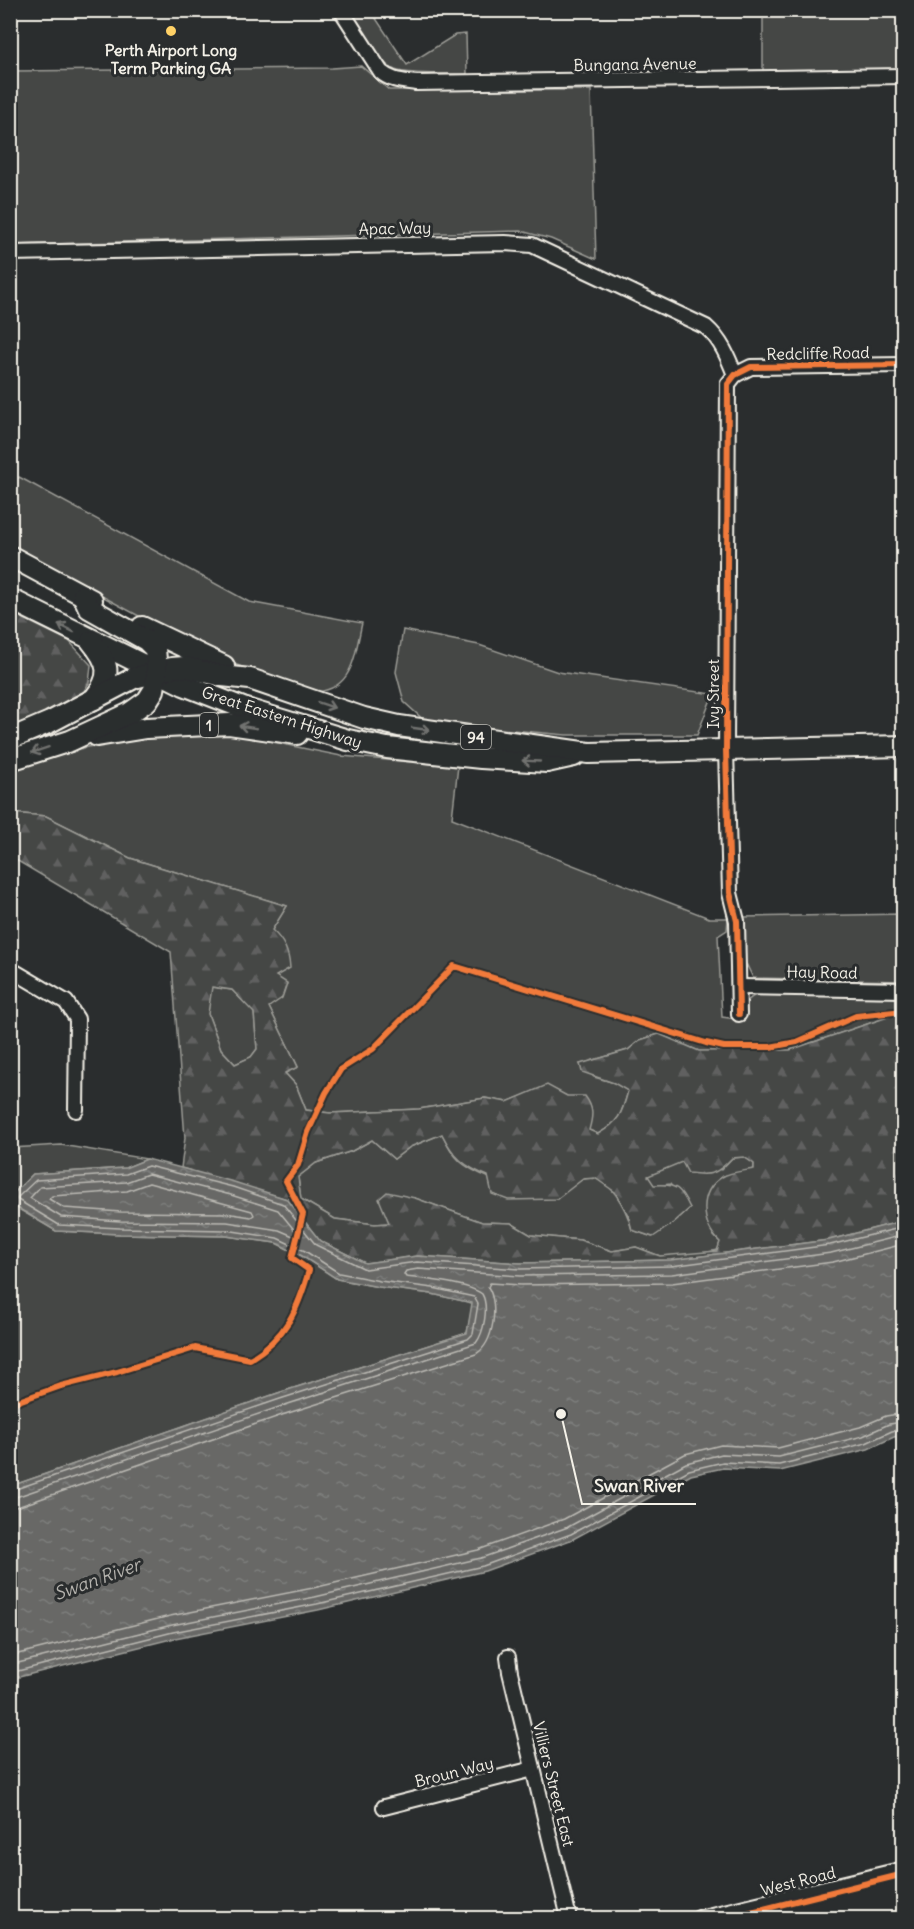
<svg xmlns="http://www.w3.org/2000/svg" width="914" height="1929" viewBox="0 0 914 1929" font-family="Delius,sans-serif">
  <style>
    .green { fill: #444645; stroke: #9c9c96; stroke-width: 1.5 }
    .forest { fill: url(#forest-firs); stroke: #9c9c96; stroke-width: 1.5; fill-rule: evenodd }
    .water { fill: url(#water-ripples); stroke: #9f9f9a; stroke-width: 1.5 }
    .lines { fill: none; stroke-linecap: round; stroke-linejoin: round }
    .shore { stroke: #bcbab4; stroke-width: 1.5 }
    .minor-casing { stroke: #f4f1e8; stroke-width: 18 }
    .highway-casing { stroke: #f4f1e8; stroke-width: 24 }
    .minor { stroke: #2a2d2e; stroke-width: 14 }
    .highway { stroke: #2a2d2e; stroke-width: 20 }
    .cycleway-casing { stroke: #2a2d2e; stroke-width: 10 }
    .cycleway { stroke: #f17a3a; stroke-width: 6 }
    .oneway { stroke: #71726f }
    .poi-dot { fill: #ffd166; stroke: #2a2d2e; stroke-width: 2 }
    .labels { text-anchor: middle; dominant-baseline: central; stroke-width: 6; stroke-linejoin: round; paint-order: stroke }
    .shield { fill: #2a2d2e; stroke: #b7b6b0; stroke-width: 1.5 }
    .shield-label { font-size: 15px; font-weight: bold; fill: #f4f1e8 }
    .poi-label { font-size: 16px; font-weight: bold; fill: #f4f1e8; stroke: #2a2d2e }
    .street-label { font-size: 16px; fill: #f4f1e8; stroke: #2a2d2e }
    .water-label { font-size: 18px; font-style: italic; fill: #b5b3ae; stroke: #2a2d2e }
    .leader { fill: none; stroke: #f4f1e8; stroke-width: 2 }
    .callout-dot { fill: #f4f1e8; stroke: #2a2d2e; stroke-width: 2 }
    .callout-label { font-size: 18px; text-anchor: middle; font-weight: bold; fill: #f4f1e8; stroke: #2a2d2e; stroke-width: 6; stroke-linejoin: round; paint-order: stroke }
  </style>
  <defs>
    <pattern id="forest-firs" width="22" height="20" patternUnits="userSpaceOnUse" patternTransform="scale(1.5)"><rect width="22" height="20" fill="#444645"/><path d="M5 1l3.5 6h-7zM16 11l3.5 6h-7z" fill="#606160"/></pattern>
    <pattern id="water-ripples" width="26" height="14" patternUnits="userSpaceOnUse" patternTransform="scale(1.5)"><rect width="26" height="14" fill="#676866"/><path d="M2 4q2-2 4 0t4 0M15 11q2-2 4 0t4 0" fill="none" stroke="#7d7e7c"/></pattern>
  </defs>
  <rect width="100%" height="100%" fill="#2a2d2e"/>
  <filter id="ink" filterUnits="userSpaceOnUse"><feTurbulence type="fractalNoise" baseFrequency=".0167" numOctaves="2"/><feDisplacementMap in="SourceGraphic" scale="12" xChannelSelector="R" yChannelSelector="G"/><feConvolveMatrix kernelMatrix="1 2 1 2 8 2 1 2 1" color-interpolation-filters="sRGB"/></filter>
  <g filter="url(#ink)">
    <g class="green">
      <path d="M349 11H371L407 65 455 35 466 34 467 74C448 73 412 76 395 70 377 63 360 27 349 11Z"/>
      <polygon points="763,11 903,11 903,70 763,72"/>
      <polygon points="361,66 389,90 591,90 596,259 551,239 521,231 11,245 11,71 332,68"/>
      <path d="M19 477 249 602 362 623C354 658 353 693 309 692L213 656 11 547 10 488Z"/>
      <polygon points="403,630 479,645 558,672 713,694 697,735 566,735 426,722 404,702 396,672"/>
      <path d="M224 732 341 756 458 766 452 818 709 918H728L727 930 718 936 722 1017 743 1020C745 1000 747 997 767 991L903 995V1016H891L790 1050 749 1052 699 1051 659 1034 640 1040 628 1050 580 1064 594 1077 615 1083 628 1091C622 1114 619 1122 598 1134L589 1130 567 1096 547 1086 507 1102 485 1098 419 1109 330 1113 306 1110 296 1085 285 1073 298 1067 269 1007 287 984 276 977 272 930 287 906 130 858 46 816 11 813 10 770 83 748 153 734Z"/>
      <polygon points="903,914 903,981 753,978 743,957 742,917"/>
      <polygon points="210,987 232,990 254,1012 257,1049 251,1057 235,1064 221,1049 208,1014"/>
      <path d="M442 1134C448 1146 455 1160 468 1167 491 1182 531 1190 557 1199 565 1193 575 1181 584 1179 610 1172 627 1211 632 1230L652 1237 672 1224 690 1208 670 1184 654 1186 647 1176 682 1161 721 1170 732 1158 744 1157 754 1163V1169L723 1176 713 1235 720 1242 718 1250 693 1255 660 1256 636 1247 612 1251 580 1240 531 1235 511 1223 482 1222 415 1198 389 1223 375 1224 335 1219 301 1199 298 1177 316 1163 352 1151 372 1140 394 1159 410 1147Z"/>
      <polygon points="61,1145 147,1159 125,1168 33,1174 11,1196 11,1148"/>
      <polygon points="10,1204 56,1231 120,1234 226,1236 276,1243 302,1256 337,1279 379,1287 432,1294 473,1303 467,1333 278,1393 11,1486"/>
    </g>
    <g class="forest">
      <polygon points="10,612 69,641 91,665 89,683 79,699 10,730"/>
      <path d="M11 813 46 816 130 858 287 906 272 930C284 941 289 952 290 968L276 976 287 983 282 998 269 1007 298 1067 285 1073 296 1085 306 1110 330 1113 419 1109 485 1098 507 1102 547 1085 567 1096H585C594 1108 593 1116 589 1130L598 1134C619 1122 622 1114 628 1091L614 1083 582 1072 580 1064 628 1050 640 1040 659 1034 699 1051 790 1050 891 1016H903V1221L829 1240 671 1260 520 1263 417 1256 365 1263 320 1241 287 1199 181 1168 185 1138 171 952 11 857ZM212 987 232 990 254 1013 257 1049 251 1057 235 1064 221 1049 208 1014ZM442 1134C454 1158 464 1166 488 1176L492 1194 508 1200 557 1199 583 1179 595 1178 615 1192 628 1215 632 1230 653 1237 672 1224 690 1208C681 1189 677 1183 654 1185L648 1176 682 1162 688 1173C711 1176 716 1175 732 1158L744 1157 754 1164V1169C744 1171 730 1172 722 1177 698 1192 701 1224 720 1242L717 1251 660 1256 636 1247 612 1251 580 1240 531 1235 511 1223 482 1222 415 1198 387 1192 379 1199 389 1223 375 1224 335 1219 301 1199 298 1177 316 1163 352 1151 372 1140 394 1159 410 1147Z"/>
    </g>
    <polygon class="water" points="147,1159 234,1182 287,1199 320,1241 365,1263 417,1256 520,1263 671,1260 829,1240 903,1221 903,1435 894,1437 868,1449 780,1471 723,1468 691,1475 573,1539 485,1571 318,1610 175,1638 11,1679 11,1486 278,1393 467,1333 472,1303 432,1294 379,1287 337,1279 302,1256 276,1243 226,1236 120,1234 56,1231 11,1204 11,1196 33,1174 125,1168"/>
    <g class="lines">
      <g class="shore">
        <polygon points="148,1174 231,1195 278,1210 296,1232 296,1235 293,1236 279,1230 227,1222 120,1221 61,1217 30,1198 40,1187 126,1182"/>
        <polygon points="149,1183 252,1211 254,1215 251,1217 226,1213 121,1212 64,1208 49,1199 52,1196 127,1191"/>
        <polyline points="10,1491 280,1399 468,1339 473,1334 478,1304 474,1297 433,1288 380,1281 339,1273 305,1251 277,1238 226,1230 120,1228 59,1225 18,1200 18,1197 36,1180 126,1174 148,1166 233,1187 283,1204 316,1245 365,1269 417,1262 520,1269 671,1266 830,1245 904,1227"/>
        <path d="M10 1499 282 1406 476 1343C484 1333 489 1306 482 1294 468 1283 424 1279 406 1277L404 1274 406 1271 418 1269 520 1276 672 1274 831 1253 904 1235"/>
        <path d="M10 1508 20 1506 285 1414 476 1354C494 1343 499 1304 488 1287L490 1283 521 1285 672 1283 833 1262 904 1244"/>
        <polyline points="10,1656 170,1616 313,1588 478,1550 564,1519 685,1454 721,1445 778,1448 860,1427 886,1416 904,1413"/>
        <polyline points="10,1665 172,1625 315,1597 481,1558 568,1527 686,1463 722,1454 779,1457 863,1436 889,1424 904,1422"/>
        <polyline points="10,1673 173,1632 317,1604 483,1566 571,1534 689,1470 723,1462 779,1465 866,1443 892,1431 904,1429"/>
      </g>
      <g class="minor-casing">
        <g id="minor">
          <path d="M341 10 381 72C391 81 403 81 416 83L904 76"/>
          <path d="M10 253 505 243 532 245 706 327C721 340 728 357 735 375"/>
          <polyline points="10,969 66,1002 77,1019 76,1110"/>
          <polyline points="739,987 904,990"/>
          <polyline points="739,1014 737,921 730,893 726,750 728,384 735,375 751,367 904,365"/>
          <polyline points="508,1657 510,1672 569,1918"/>
          <polyline points="384,1807 533,1769"/>
          <polyline points="699,1918 904,1869"/>
        </g>
      </g>
      <g class="highway-casing">
        <g id="highway">
          <polyline points="10,556 92,600"/>
          <polyline points="10,599 184,685 243,708 348,740 387,748 481,758 547,762 574,756"/>
          <polyline points="142,627 224,666"/>
          <path d="M91 641C109 663 113 675 94 699"/>
          <polyline points="97,736 146,728 229,724 297,734"/>
          <polyline points="10,739 50,722 134,678 172,668 185,667 222,676 250,679 364,718 399,726 589,753 904,746"/>
          <polyline points="10,760 70,741 130,713 147,701 154,690 157,671 155,649 146,640 89,608 83,595"/>
        </g>
      </g>
      <use href="#minor" class="minor"/>
      <use href="#highway" class="highway"/>
      <g class="cycleway-casing">
        <g id="cycleway">
          <polyline points="739,1014 737,921 730,893 726,750 728,384 735,375 751,367 904,365"/>
          <path d="M10 1404 61 1386 117 1372 195 1348 250 1359C286 1337 298 1310 309 1270L292 1258 303 1214 286 1181 298 1165 308 1132 326 1093 341 1069 373 1049 454 966 706 1043 724 1047H770L797 1042 856 1016 904 1011"/>
          <polyline points="727,1918 904,1874"/>
        </g>
      </g>
      <use href="#cycleway" class="cycleway"/>
    </g>
    <defs><path id="oneway-shaft" d="M-6 0H5M1.5-3L5.5 0L1.5 3" fill="none" stroke-width="1.6" stroke-linecap="round" stroke-linejoin="round" transform="scale(1.5)"/></defs>
    <g class="oneway">
      <use href="#oneway-shaft" transform="translate(66 628) rotate(-153)"/>
      <use href="#oneway-shaft" transform="translate(326 705) rotate(19)"/>
      <use href="#oneway-shaft" transform="translate(248 727) rotate(-171)"/>
      <use href="#oneway-shaft" transform="translate(421 729) rotate(8)"/>
      <use href="#oneway-shaft" transform="translate(40 750) rotate(162)"/>
      <use href="#oneway-shaft" transform="translate(531 761) rotate(-177)"/>
    </g>
  </g>
  <circle class="poi-dot" cx="171" cy="31" r="6"/>
  <g class="labels">
    <g class="shield">
      <rect x="200" y="713" width="18" height="24" rx="4.5"/>
      <rect x="461" y="725" width="30" height="24" rx="4.5"/>
    </g>
    <g class="shield-label">
      <text x="209" y="725">1</text>
      <text x="476" y="737">94</text>
    </g>
    <g class="poi-label">
      <text x="171" y="50">Perth Airport Long<tspan x="171" dy="18">Term Parking GA</tspan></text>
    </g>
    <g class="street-label">
      <text transform="translate(635 64) rotate(-1)">Bungana Avenue</text>
      <text transform="translate(395 228) rotate(-1)">Apac Way</text>
      <text transform="translate(818 353) rotate(-1)">Redcliffe Road</text>
      <text transform="translate(713 694) rotate(-90)">Ivy Street</text>
      <text transform="translate(282 717) rotate(18)">Great Eastern Highway</text>
      <text transform="translate(822 972) rotate(1)">Hay Road</text>
      <text transform="translate(454 1772) rotate(-14)">Broun Way</text>
      <text transform="translate(554 1784) rotate(76)">Villiers Street East</text>
      <text transform="translate(798 1881) rotate(-14)">West Road</text>
    </g>
    <g class="water-label">
      <text transform="translate(97 1579) rotate(-20)">Swan River</text>
    </g>
  </g>
  <path class="leader" d="M561 1414L582 1504H696"/>
  <circle class="callout-dot" cx="561" cy="1414" r="6"/>
  <g class="callout-label">
    <text x="639" y="1492">Swan River</text>
  </g>
  <rect width="914" height="1929" fill="none" stroke="#2a2d2e" stroke-width="36"/>
  <rect x="18" y="18" width="878" height="1893" fill="none" stroke="#f4f1e8" stroke-width="2" filter="url(#ink)"/>
</svg>
